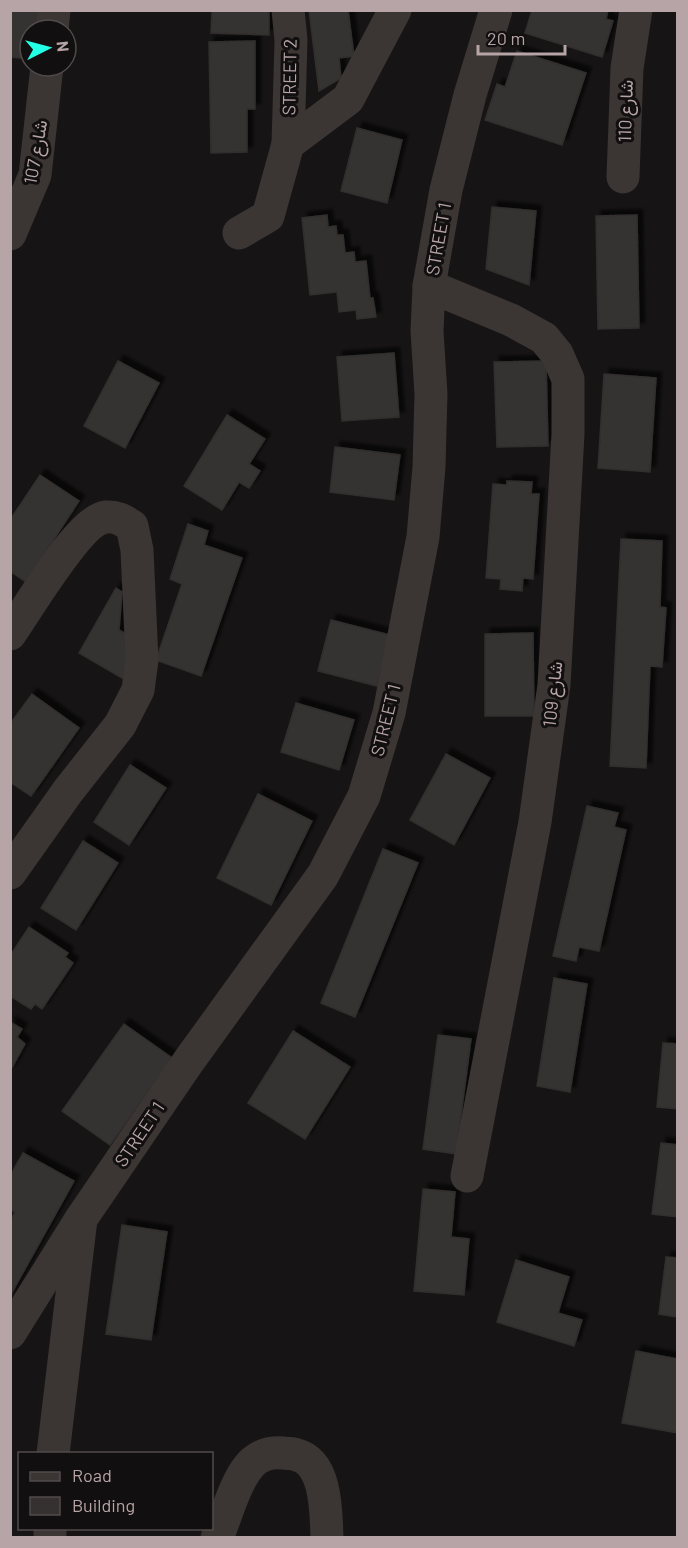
<svg xmlns="http://www.w3.org/2000/svg" width="688" height="1548" viewBox="0 0 688 1548" font-family="Barlow,Vazirmatn,sans-serif">
  <style>
    .building { fill: #353131; stroke: #322f2e; stroke-width: 1.5; filter: url(#shadow) }
    .lines { fill: none; stroke-linecap: round; stroke-linejoin: round }
    .minor { stroke: #3b3534; stroke-width: 33 }
    .tertiary { stroke: #3b3534; stroke-width: 33 }
    .labels { text-anchor: middle; dominant-baseline: central; stroke-width: 6; stroke-linejoin: round; paint-order: stroke }
    .street-label { font-size: 18px; fill: #b7a4a6; stroke: #110f0f }
  </style>
  <defs>
    <filter id="shadow"><feDropShadow dx="5.5" dy="-5.5" stdDeviation="1.5" flood-color="#0009"/></filter>
  </defs>
  <rect width="100%" height="100%" fill="#161414"/>
  <g class="building">
    <polygon points="10,10 41,10 40,30 30,30 30,59 10,57"/>
    <polygon points="212,10 269,10 269,35 211,33"/>
    <polygon points="309,10 348,10 354,56 339,58 341,78 319,91"/>
    <polygon points="532,10 608,10 606,19 613,21 602,57 525,33"/>
    <polygon points="255,41 255,109 247,109 247,152 211,153 209,42"/>
    <polygon points="517,51 586,73 562,145 485,120 497,84 505,87"/>
    <polygon points="357,128 402,140 387,203 341,191"/>
    <polygon points="492,207 536,211 529,285 486,269"/>
    <polygon points="327,215 328,227 336,226 337,235 343,235 345,253 354,252 355,262 366,261 370,298 373,298 376,317 357,319 356,310 339,312 337,292 310,295 302,218"/>
    <polygon points="637,215 639,328 598,329 596,216"/>
    <polygon points="394,353 399,417 342,421 337,357"/>
    <polygon points="118,361 159,383 125,448 84,426"/>
    <polygon points="546,361 548,446 497,447 494,362"/>
    <polygon points="604,374 656,378 650,472 598,468"/>
    <polygon points="227,415 265,439 249,464 260,471 249,488 239,482 222,510 184,486"/>
    <polygon points="335,447 400,455 394,500 330,492"/>
    <polygon points="40,475 79,501 26,582 10,571 10,520"/>
    <polygon points="507,481 532,482 531,494 539,494 533,579 523,578 522,591 500,589 501,579 486,578 493,484 507,485"/>
    <polygon points="188,524 208,531 204,545 242,558 201,676 156,660 182,584 170,579"/>
    <polygon points="621,539 662,541 660,607 666,608 662,667 650,666 646,768 610,766"/>
    <polygon points="116,588 122,592 119,630 137,640 134,685 79,653"/>
    <polygon points="331,620 390,635 377,686 318,671"/>
    <polygon points="533,633 534,716 485,716 485,634"/>
    <polygon points="32,694 79,728 31,796 10,782 10,724"/>
    <polygon points="296,703 354,720 339,770 281,752"/>
    <polygon points="446,754 490,778 454,845 410,820"/>
    <polygon points="130,765 166,788 129,845 94,822"/>
    <polygon points="258,794 312,821 271,905 217,878"/>
    <polygon points="587,806 618,813 614,827 626,830 599,951 579,947 576,961 553,956"/>
    <polygon points="83,841 118,863 76,930 41,908"/>
    <polygon points="383,849 418,863 355,1017 321,1003"/>
    <polygon points="29,927 68,953 65,957 73,963 42,1009 35,1004 31,1009 10,996 10,956"/>
    <polygon points="554,978 587,984 570,1092 537,1086"/>
    <polygon points="10,1022 22,1029 17,1037 25,1044 10,1071"/>
    <polygon points="124,1024 172,1058 110,1145 62,1111"/>
    <polygon points="293,1031 350,1067 305,1139 248,1103"/>
    <polygon points="438,1035 471,1039 456,1154 423,1149"/>
    <polygon points="663,1043 678,1044 678,1109 657,1107"/>
    <polygon points="661,1143 678,1145 678,1217 652,1214"/>
    <polygon points="23,1153 74,1181 10,1296 10,1221 15,1212 10,1209 10,1176"/>
    <polygon points="423,1189 455,1192 451,1237 469,1239 464,1295 414,1291"/>
    <polygon points="122,1225 167,1232 151,1340 106,1334"/>
    <polygon points="666,1257 678,1258 678,1317 659,1314"/>
    <polygon points="516,1260 569,1277 558,1313 582,1320 574,1346 497,1322"/>
    <polygon points="636,1351 678,1359 678,1433 622,1423"/>
  </g>
  <g class="lines">
    <g class="minor">
      <polyline points="288,10 291,40 288,144"/>
      <polyline points="52,30 54,10"/>
      <polyline points="623,177 627,68 636,10"/>
      <polyline points="239,233 268,216 288,144 348,99 395,10"/>
      <polyline points="10,234 35,175 47,66"/>
      <polyline points="429,286 511,320 544,338 557,354 568,379 568,434 554,685 535,822 467,1176"/>
      <path d="M10 634C27 610 79 520 106 517 117 516 124 521 132 526L137 550 142 660 138 690 120 725 68 791 10 873"/>
      <polyline points="53,1454 81,1219"/>
      <polyline points="50,1538 50,1528"/>
      <path d="M217 1538C226 1517 235 1482 250 1465 259 1455 269 1452 283 1453 288 1454 293 1453 297 1455 327 1463 326 1513 327 1538"/>
    </g>
    <polyline class="tertiary" points="10,1333 81,1219 188,1062 323,875 364,796 389,713 423,537 429,467 431,394 427,331 429,286 446,190 470,95 496,10"/>
  </g>
  <g class="labels">
    <g class="street-label">
      <text transform="translate(289 77) rotate(-89)">STREET 2</text>
      <text transform="translate(625 111) rotate(-88)">شارع 110</text>
      <text transform="translate(35 152) rotate(-80)">شارع 107</text>
      <text transform="translate(438 239) rotate(-80)">STREET 1</text>
      <text transform="translate(552 694) rotate(-84)">شارع 109</text>
      <text transform="translate(385 720) rotate(-76)">STREET 1</text>
      <text transform="translate(139 1134) rotate(-56)">STREET 1</text>
    </g>
  </g>
  <rect width="688" height="1548" fill="none" stroke="#b7a4a6" stroke-width="24"/>
  <rect x="18" y="1452" width="195" height="78" fill="#110f0f" stroke="#534b4b" stroke-width="1.5"/>
  <rect x="30" y="1472" width="30" height="9" fill="#3b3534" stroke="#534b4b" stroke-width="1.5"/>
  <text x="72" y="1482" font-size="18" fill="#b7a4a6">Road</text>
  <rect x="30" y="1497" width="30" height="18" fill="#353131" stroke="#534b4b" stroke-width="1.5"/>
  <text x="72" y="1512" font-size="18" fill="#b7a4a6">Building</text>
  <g transform="translate(48 48) rotate(84)"><circle r="28" fill="#110f0f" stroke="#534b4b" stroke-width="1.5"/>
  <path d="M0-4.5L10 22L0 15L-10 22Z" fill="#23ffe7"/>
  <text y="-9" font-size="16" font-weight="bold" text-anchor="middle" fill="#b7a4a6">N</text>
  </g>
  <path d="M478 45v9h87v-9" fill="none" stroke="#b7a4a6" stroke-width="3"/>
  <text x="487" y="45" font-size="18" fill="#b7a4a6" stroke="#110f0f" stroke-width="4.5" paint-order="stroke">20 m</text>
</svg>
